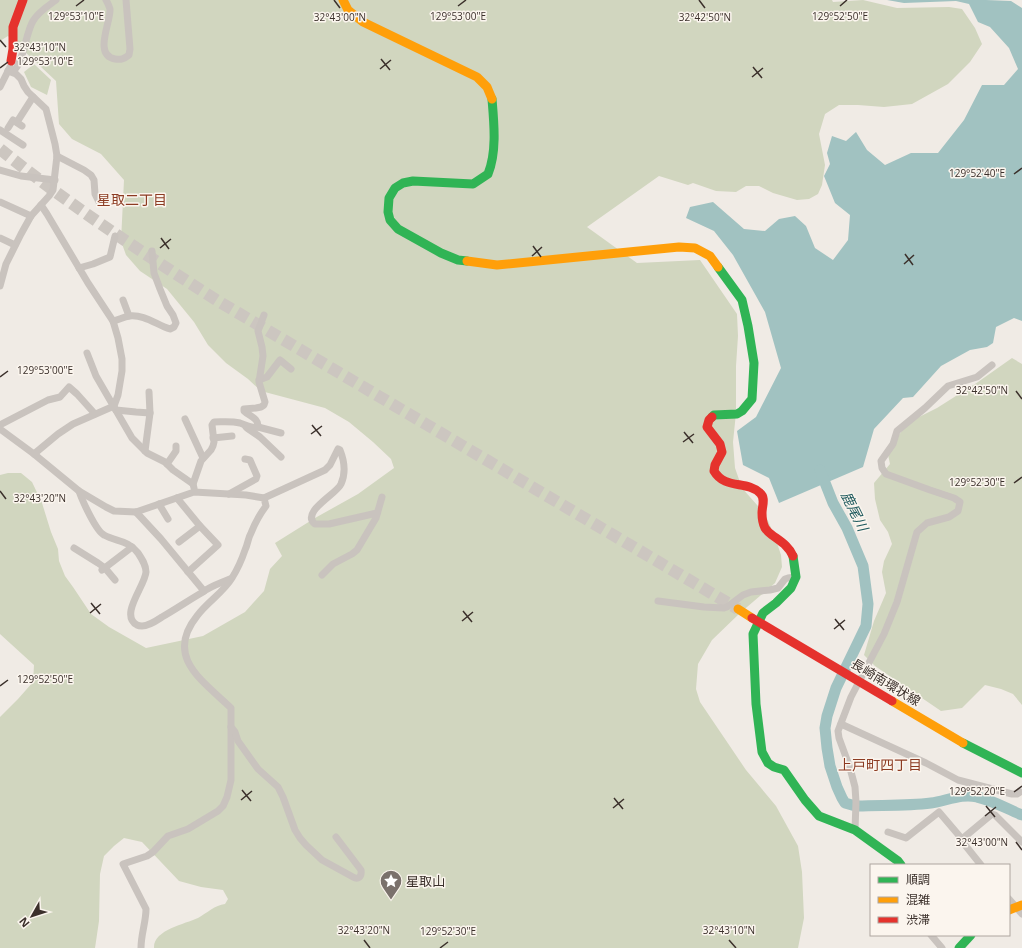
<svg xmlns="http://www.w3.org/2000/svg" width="1022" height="948" viewBox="0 0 1022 948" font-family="'Open Sans','Noto Sans JP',sans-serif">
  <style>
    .green { fill: #d1d6bf }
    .water { fill: #a1c2c1 }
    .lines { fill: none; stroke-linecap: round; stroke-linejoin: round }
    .river { stroke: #a1c2c1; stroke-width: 11 }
    .highway-tunnel { stroke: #ccc6c0; stroke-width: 12; stroke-dasharray: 12 6; stroke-linecap: butt }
    .street { stroke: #c9c3be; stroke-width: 7 }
    .fast { stroke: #30b455; stroke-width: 9 }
    .slow { stroke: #ff9f0a; stroke-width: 9 }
    .jam { stroke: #e5322d; stroke-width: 9 }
    .slow-bridge { stroke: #ff9f0a; stroke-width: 9 }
    .jam-bridge { stroke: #e5322d; stroke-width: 9 }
    .ticks { fill: none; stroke: #3b302b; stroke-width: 1.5 }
    .labels { text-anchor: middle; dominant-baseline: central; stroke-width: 3; stroke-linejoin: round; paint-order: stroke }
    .street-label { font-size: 13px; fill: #3b302b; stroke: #fbf5ee }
    .poi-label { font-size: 13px; fill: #3b302b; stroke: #fbf5ee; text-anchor: start }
    .neighbourhood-label { font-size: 14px; fill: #8c3b22; stroke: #fbf5ee }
    .water-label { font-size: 14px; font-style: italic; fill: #1f5a5e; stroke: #fbf5ee }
    .ticks-label { font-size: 10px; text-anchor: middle; fill: #3b302b; stroke: #fbf5ee; stroke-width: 3; stroke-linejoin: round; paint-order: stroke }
  </style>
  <rect width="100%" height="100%" fill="#f0ebe5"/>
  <g class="green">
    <path d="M0 0H832L833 2 863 0 897 8 949 7 962 9 975 28 982 44 970 62 948 84 912 104 884 107 858 105H839L825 114 819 134 825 165 822 185 818 194 809 199 797 200 773 193 759 186H746L736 192 716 191 693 183 688 185 659 176 587 227 637 263 700 260 737 314 738 336 736 366V413L733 442 735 468 742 488 765 514 775 537 781 555 782 567 775 583 740 613 712 640 698 664 696 689 700 702 746 770 776 806 798 846 802 872 804 918 798 948H154C153 930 185 924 198 918 207 913 215 905 225 904L228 899 223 890 201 887 179 881 142 842 124 838 114 846 104 856 100 874 99 921 95 948H0V717L18 699 33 682 34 665 0 634V475L8 473H21L32 482 42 503 51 532 58 549 59 561 65 576 73 587 91 614 109 627 146 648 203 636 245 612 264 591 270 569 282 556 275 543 315 518 358 494 394 468 391 459 373 442 349 422 325 408 261 391 248 379 226 363 208 345 194 322 167 289 140 271 126 255 121 241 124 180 101 154 72 139 59 124 56 81 8 36 0 41Z"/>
    <polygon points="34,64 51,80 47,95 31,87 24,72"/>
    <polygon points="1012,358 1022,364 1022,705 1013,694 1001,689 985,685 962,708 941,711 875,666 864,655 874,621 886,593 882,572 884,561 892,544 888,532 880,520 875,499 874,483 890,464 887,450 909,422 937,408 978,382"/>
  </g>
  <polygon class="water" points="887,0 986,0 1011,1 1022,8 1022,321 1014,318 996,327 993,343 987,347 970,350 941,366 913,397 903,398 874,429 863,467 779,503 769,478 743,465 737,431 756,417 781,368 765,312 733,255 714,231 686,218 690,207 713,202 744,229 765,231 779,219 795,216 806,226 815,248 833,260 848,240 850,215 835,203 824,176 830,164 827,153 832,136 846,141 856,132 867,150 885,165 911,153 938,153 964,120 982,85 1004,85 1018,69 1009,48 990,27 978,22 969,4 956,1 904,3"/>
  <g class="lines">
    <path class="river" d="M820 470 833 503 847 528 863 566 868 604 866 626 836 688 827 716 825 728 827 748 830 766 837 787 842 798 845 803 852 805 858 806C882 805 907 806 931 803 946 801 962 793 977 797 992 800 1007 809 1022 815"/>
    <path class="highway-tunnel" d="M0 149C69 205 143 253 218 301L738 609"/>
    <g class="street">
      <path d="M106 0C108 3 109 6 110 9 111 22 93 55 115 59 121 60 124 59 129 55L130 49 126 0"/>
      <path d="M8 71C10 71 12 71 14 70 23 64 26 32 33 21 38 12 48 6 56 0"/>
      <polyline points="0,87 10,67"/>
      <polyline points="17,122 33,97"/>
      <polyline points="8,128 13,120 22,126"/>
      <polyline points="0,130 23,145"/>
      <polyline points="57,156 84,170 91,175 94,180 95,194 99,202"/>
      <polyline points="0,170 21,176 55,180"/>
      <polyline points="0,202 31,216"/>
      <polyline points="0,238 15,245"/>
      <polyline points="79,268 93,264 110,257 115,236"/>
      <polyline points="0,286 6,264 21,234 31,216 49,196 53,190 57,156 55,144 46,109 28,92 24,86 21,79 16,74 8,71"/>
      <polyline points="123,300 129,316"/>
      <path d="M113 321C118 320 124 317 129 316 144 314 157 325 170 329L174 327 176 323 173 315 167 306 160 289 154 273 152 251"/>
      <polyline points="87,353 96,376 132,438 147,453 165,462 173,470 193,484 194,488"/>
      <polyline points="259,380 267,377 280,360 291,369"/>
      <polyline points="116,410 136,412 150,413"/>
      <polyline points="185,419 203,458"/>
      <polyline points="0,425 48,400 60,397 69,387 77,394 95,414"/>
      <polyline points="246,427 247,428 260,437 281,457"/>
      <polyline points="258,427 281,433"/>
      <path d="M0 429 34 454 79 491 106 507 114 511 136 512 194 492 246 495 264 498 266 506C260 514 255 523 251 533 248 538 248 544 245 550 242 559 237 570 232 578 223 593 207 602 197 616 164 657 203 681 231 708V780L227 797 223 806 218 811 188 829 168 836 153 852 147 856 123 864 146 909C146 922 141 934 141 948"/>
      <polyline points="213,438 232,436"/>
      <polyline points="145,451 150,413 149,392"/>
      <polyline points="34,454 58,434 73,424 114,406 118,395 122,371 122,359 118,338 113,321 88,283 47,214 41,205"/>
      <polyline points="167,464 176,451 176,446"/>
      <path d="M193 484 201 461 211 450 213 446 214 442 212 425 214 422C223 422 231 421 240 423 246 425 252 429 258 427 259 418 249 416 244 411V409L256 408 261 407 264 405 265 402 259 382 263 356 262 347 258 331 264 315"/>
      <path d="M79 491C82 500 96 531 104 535 117 542 128 540 138 553 142 559 146 565 146 572 145 586 119 615 137 625 139 626 140 626 142 626 149 626 156 621 162 617 176 609 189 600 203 592 211 586 221 583 230 579"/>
      <polyline points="229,494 256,479 257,476 250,460 245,459"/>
      <polyline points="177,498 200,526 218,545 188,572"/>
      <path d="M264 498 325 470 330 465 338 449 340 450C344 460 346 473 341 484 337 494 300 512 315 524H329L377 513"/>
      <polyline points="159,504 168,519"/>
      <polyline points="136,512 161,539 204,591"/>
      <polyline points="179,542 200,526"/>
      <polyline points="74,548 98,563 105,568 115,580"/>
      <polyline points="102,570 132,547"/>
      <polyline points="322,575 333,564 352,554 357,550 376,518 382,497"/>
      <polyline points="658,601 704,607 724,608 727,607 743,595 751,592 770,590 778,588 785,579 788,578 796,577"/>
      <polyline points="841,724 926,763 958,780 1012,794 1017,794 1020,792"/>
      <path d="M231 727 235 732 238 741 258 769 278 787 283 797 295 830 300 838 306 845 322 860 353 877C358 880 362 877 361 870L336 837"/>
      <polyline points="855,830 856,802 855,787 850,768 839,738 838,731 851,697 884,634 897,602 917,532 927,523 949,517 958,511 960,502 954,498 930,490 886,474 882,468 881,461 893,444 897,431 925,408 948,386 977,377 992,365"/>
      <polyline points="888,832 906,838 939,812 962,839 961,840 981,865"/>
      <polyline points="962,839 992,814 995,815 1022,842"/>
      <polyline points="1009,899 1022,914"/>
      <polyline points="931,935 942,948"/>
    </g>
    <g class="fast">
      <path d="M467 261 458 260 441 253 398 229 390 220 388 212 389 198 395 188 403 183 413 181 473 184 488 174C497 152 494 123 492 99"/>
      <polyline points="712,417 714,415 737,414 742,411 752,399 754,363 748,326 742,300 718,267"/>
      <polyline points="793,556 796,577 791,588 776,603 763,613 753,634 756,704 762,752 768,763 774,767 784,770 805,800 819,816 855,830 898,861 901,865"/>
      <polyline points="963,743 1022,773"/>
      <polyline points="959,948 971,935"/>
    </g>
    <g class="slow">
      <polyline points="343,0 348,10 363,22 477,77 487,87 492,99"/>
      <polyline points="467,261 497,265 679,247 695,248 710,256 718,267"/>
      <polyline points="738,609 752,618"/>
      <polyline points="1009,910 1022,905"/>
    </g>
    <g class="jam">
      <polyline points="11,61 13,49 13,27 23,0"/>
      <path d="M712 417 709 420 707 427 720 444 722 452 715 465 714 471C725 490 747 480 760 493 766 498 762 506 762 513 762 518 763 524 765 528 767 531 769 533 772 535 780 541 789 546 793 556"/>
    </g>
    <polyline class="slow-bridge" points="892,701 963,743"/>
    <polyline class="jam-bridge" points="752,618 892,701"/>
  </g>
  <path class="ticks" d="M334 0 340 8M699 0 705 8M76 6 84 0M458 6 466 0M840 6 847 0M0 40 6 47M381 59 390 70M753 67 762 78M0 68 8 62M380 69 391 60M752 77 763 68M1014 174 1022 168M161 238 169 249M533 246 541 257M160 248 171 239M905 254 913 265M532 256 542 247M904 264 914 255M0 377 8 371M1016 391 1022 399M312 425 321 436M684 432 693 443M311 434 322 426M683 442 694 434M1014 483 1022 477M0 491 6 499M91 603 100 614M463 611 472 622M90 613 101 604M835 619 844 630M462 621 473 612M834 629 845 620M0 686 8 680M242 790 251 801M1014 792 1022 786M614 798 623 809M241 800 252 791M986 806 995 817M613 808 624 799M985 816 996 807M1016 842 1022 850M364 940 370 948M729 940 736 948M440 948 448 942"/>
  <defs>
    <g id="sight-pin" transform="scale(1.15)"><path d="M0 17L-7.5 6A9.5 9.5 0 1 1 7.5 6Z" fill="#7a716c" stroke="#fbf5ee"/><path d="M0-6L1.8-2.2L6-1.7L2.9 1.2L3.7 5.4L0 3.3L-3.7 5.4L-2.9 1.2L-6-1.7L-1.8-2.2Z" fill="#fff"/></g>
  </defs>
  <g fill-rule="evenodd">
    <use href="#sight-pin" x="391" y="881"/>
  </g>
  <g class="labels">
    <g class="street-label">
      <text transform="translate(886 682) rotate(31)">長崎南環状線</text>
    </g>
    <g class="poi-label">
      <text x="406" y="881">星取山</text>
    </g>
    <g class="neighbourhood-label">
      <text x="132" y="199">星取二丁目</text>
      <text x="880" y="764">上戸町四丁目</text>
    </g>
    <g class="water-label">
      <text transform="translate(855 511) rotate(64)">鹿尾川</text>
    </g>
  </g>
  <g class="ticks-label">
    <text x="76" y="20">129°53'10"E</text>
    <text x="458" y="20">129°53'00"E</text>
    <text x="840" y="20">129°52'50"E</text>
    <text x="340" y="21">32°43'00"N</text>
    <text x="705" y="21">32°42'50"N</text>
    <text x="40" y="51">32°43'10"N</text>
    <text x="45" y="65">129°53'10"E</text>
    <text x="977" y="177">129°52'40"E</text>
    <text x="45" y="374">129°53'00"E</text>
    <text x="982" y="394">32°42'50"N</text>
    <text x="977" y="486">129°52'30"E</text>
    <text x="40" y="502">32°43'20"N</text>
    <text x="45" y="683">129°52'50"E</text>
    <text x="977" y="795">129°52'20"E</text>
    <text x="982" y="846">32°43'00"N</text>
    <text x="364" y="934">32°43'20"N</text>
    <text x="729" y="934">32°43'10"N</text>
    <text x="448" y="935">129°52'30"E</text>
  </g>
  <rect x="870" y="864" width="140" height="72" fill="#fbf5ee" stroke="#aea6a0"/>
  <rect x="878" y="877" width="20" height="6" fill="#30b455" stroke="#aea6a0"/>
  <text x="906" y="884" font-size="12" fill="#3b302b">順調</text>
  <rect x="878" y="897" width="20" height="6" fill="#ff9f0a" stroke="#aea6a0"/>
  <text x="906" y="904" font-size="12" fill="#3b302b">混雑</text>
  <rect x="878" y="917" width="20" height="6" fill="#e5322d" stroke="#aea6a0"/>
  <text x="906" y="924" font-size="12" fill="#3b302b">渋滞</text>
  <g transform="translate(32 916) rotate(231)" stroke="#fbf5ee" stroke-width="3" paint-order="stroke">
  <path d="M0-3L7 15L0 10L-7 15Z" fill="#3b302b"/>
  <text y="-6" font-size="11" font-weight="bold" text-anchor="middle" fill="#3b302b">N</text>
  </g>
</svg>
